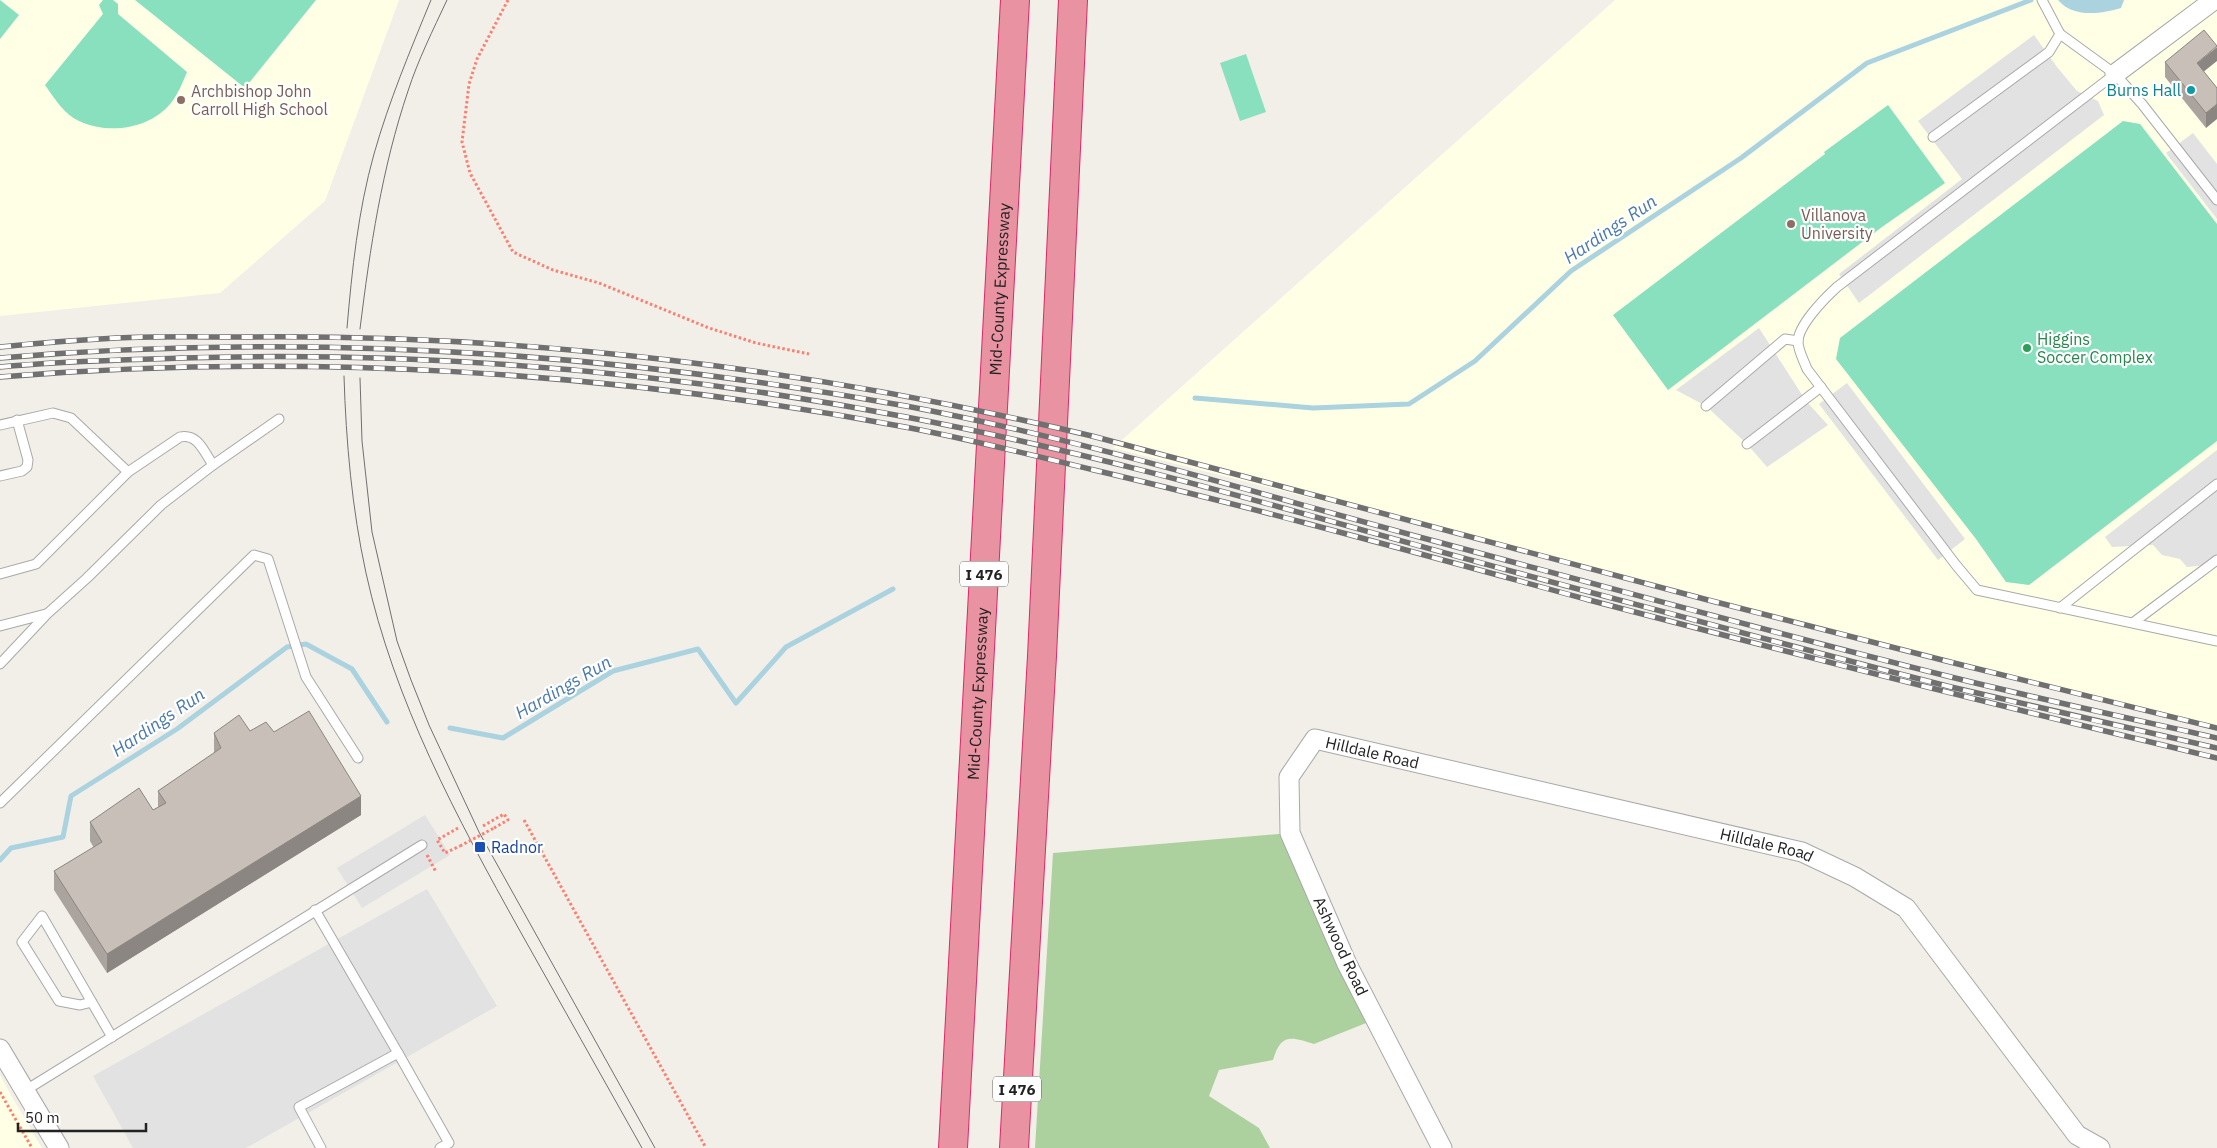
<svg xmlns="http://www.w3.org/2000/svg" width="2217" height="1148" viewBox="0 0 2217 1148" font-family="'IBM Plex Sans',sans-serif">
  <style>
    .education { fill: #ffffe5 }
    .forest { fill: #add19e }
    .pitch { fill: #88e0be }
    .parking { fill: #e2e2e2 }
    .water { fill: #aad3df }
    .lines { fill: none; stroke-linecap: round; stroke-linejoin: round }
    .stream { stroke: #aad3df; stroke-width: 5 }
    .service-casing { stroke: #a9a9a9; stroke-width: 11 }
    .minor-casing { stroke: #a9a9a9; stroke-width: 21 }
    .motorway-casing { stroke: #dc2a67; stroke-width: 30 }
    .path { stroke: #fa8072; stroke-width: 3; stroke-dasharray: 2.5 2.5; stroke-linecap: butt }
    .service { stroke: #fff; stroke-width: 9 }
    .minor { stroke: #fff; stroke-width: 19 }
    .motorway { stroke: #e892a2; stroke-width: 28 }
    .tram { stroke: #707070; stroke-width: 1 }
    .rail-casing { stroke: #707070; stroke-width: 5.5 }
    .rail { stroke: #fff; stroke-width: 4; stroke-dasharray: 11; stroke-linecap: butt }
    .path-bridge { stroke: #fa8072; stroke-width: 3; stroke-dasharray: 2.5 2.5; stroke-linecap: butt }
    .wall { fill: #aba49e }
    .shaded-wall { fill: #8b8681 }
    .building { fill: #c7bfb8; stroke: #8b8681 }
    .culture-dot { fill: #0f9aa8; stroke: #fff; stroke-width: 2 }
    .education-dot { fill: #8d6e63; stroke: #fff; stroke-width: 2 }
    .leisure-dot { fill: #2e9e5b; stroke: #fff; stroke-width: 2 }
    .transit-dot { fill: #1a4fb4; stroke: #fff; stroke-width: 2 }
    .labels { text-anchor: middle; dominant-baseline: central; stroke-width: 4.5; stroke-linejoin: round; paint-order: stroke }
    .shield { fill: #fff; stroke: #646464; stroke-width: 1 }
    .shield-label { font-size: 15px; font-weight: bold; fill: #222 }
    .culture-label { font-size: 16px; fill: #0d838f; stroke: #fff; text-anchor: end }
    .education-label { font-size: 16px; fill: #785e54; stroke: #fff; text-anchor: start }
    .street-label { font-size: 16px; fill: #222; stroke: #fff }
    .leisure-label { font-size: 16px; fill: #27864d; stroke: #fff; text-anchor: start }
    .transit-label { font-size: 16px; fill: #164399; stroke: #fff; text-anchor: start }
    .water-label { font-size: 18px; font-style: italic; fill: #4a7aab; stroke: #fff }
  </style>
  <rect width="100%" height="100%" fill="#f2efe9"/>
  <g class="education">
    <polygon points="0,0 399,0 325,201 220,293 0,316"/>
    <polygon points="1615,0 2217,0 2217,727 1113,448"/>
    <polygon points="0,1075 12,1097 42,1148 0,1148"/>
  </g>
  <path class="forest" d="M1290 833 1376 1019 1314 1044C1291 1037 1281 1033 1273 1060L1219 1070 1209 1096 1259 1128 1270 1148H1035L1053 853Z"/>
  <g class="pitch">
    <polygon points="0,0 19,15 0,39"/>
    <path d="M103 0H113L118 4V14L187 72C183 82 178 94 171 103 150 129 109 135 79 121 65 115 54 98 45 85L103 14 99 5Z"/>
    <polygon points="135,0 316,0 245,88"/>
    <polygon points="1246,54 1266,112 1240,121 1220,63"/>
    <polygon points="1888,105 1945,183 1882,227 1668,390 1613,315 1825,154 1824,152"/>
    <polygon points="2123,121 2140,124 2217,224 2217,441 2029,585 2006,582 1976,539 1836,359 1840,338"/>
  </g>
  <g class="parking">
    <polygon points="2034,35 2057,67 2077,91 2098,101 2104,115 1859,303 1839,274 1962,179 1918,121"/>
    <polygon points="2193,133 2217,164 2217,219 2166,153"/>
    <polygon points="1759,328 1806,401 1828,425 1767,467 1747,444 1706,406 1676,390"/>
    <polygon points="1847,383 1965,539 1938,560 1819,404"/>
    <polygon points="2217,450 2217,564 2187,567 2180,559 2162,555 2153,545 2112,547 2105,537"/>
    <polygon points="425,815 450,855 362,908 337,868"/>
    <polygon points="427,889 497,1006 246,1148 133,1148 93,1076"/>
  </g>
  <path class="water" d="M2058 0H2124L2121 8C2101 14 2073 18 2058 0Z"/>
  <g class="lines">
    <g class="stream">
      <polyline points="1195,398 1313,408 1409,404 1475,361 1571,271 1741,158 1867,63 2031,0"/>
      <polyline points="450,728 503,738 613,671 698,649 736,703 786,647 893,589"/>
      <polyline points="0,860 11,848 63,837 71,796 177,729 287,647 306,644 352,669 387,722"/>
    </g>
    <g class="service-casing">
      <g id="service">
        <polyline points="2042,0 2060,34 2115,74 2142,104 2217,200"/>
        <path d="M2115 74 1837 287C1825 298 1798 325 1798 342 1798 350 1804 361 1807 369L1956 565 1977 590 2217 641"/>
        <polyline points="1933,137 2049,52 2060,34"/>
        <polyline points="1706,406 1785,339 1798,341"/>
        <path d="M0 425 53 413 71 418 128 472 180 437C198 433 204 452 213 465L161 505 87 578 47 614 0 664"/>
        <polyline points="1747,444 1821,387"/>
        <polyline points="213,465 279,419"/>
        <polyline points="0,476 22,471 27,467 28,460 17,420"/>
        <polyline points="0,574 36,564 128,472"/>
        <polyline points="2060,608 2217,484"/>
        <polyline points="2134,622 2217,560"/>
        <polyline points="0,626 46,614"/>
        <polyline points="0,803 254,555 268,559 306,677 358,758"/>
        <polyline points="315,910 398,1053"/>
        <polyline points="92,1002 80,1005 59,1001 22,942 42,916 112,1037"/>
        <polyline points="26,1090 422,845"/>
        <polyline points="321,1148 299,1107 398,1053 449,1143 440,1148"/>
      </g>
    </g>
    <g class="minor-casing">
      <g id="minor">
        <polyline points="2115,74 2214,0"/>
        <polyline points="0,1049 59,1148"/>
        <path id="s1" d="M1442 1148 1347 964 1290 833 1289 777 1315 739 1802 852 1855 877 1906 908 2077 1135 2100 1148"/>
      </g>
    </g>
    <g class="motorway-casing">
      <g id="motorway">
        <path id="s2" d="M953 1148 1015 0"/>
        <polyline points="1014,1148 1042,656 1073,0"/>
      </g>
    </g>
    <g class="path">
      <polyline points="508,0 477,59 469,84 462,142 470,173 513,252 553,270 599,283 709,328 756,343 809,354"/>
      <polyline points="524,820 706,1148"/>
      <polyline points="483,826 504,814 508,820 494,828"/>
      <polyline points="458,828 437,840 445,853 460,846"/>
      <polyline points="427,855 436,872"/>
      <polyline points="0,1092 32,1148"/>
    </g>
    <use href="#service" class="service"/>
    <use href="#minor" class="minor"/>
    <use href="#motorway" class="motorway"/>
    <g class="tram">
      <path d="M347 328C352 270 358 211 374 154 389 101 410 51 431 0"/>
      <path d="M360 329C370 248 382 168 408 91 418 60 433 30 447 0"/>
      <path d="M344 376C346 442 352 509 366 573 394 701 457 818 520 931 561 1003 601 1076 642 1148"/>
      <polyline points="360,378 362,441 372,532 397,641 411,680 429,725 479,832 655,1148"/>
    </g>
    <g class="rail-casing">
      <g id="rail">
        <path d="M0 347C39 343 77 340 116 338 158 336 201 337 243 337 533 334 811 369 1092 436L1708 600 1958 664 2217 728"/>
        <path d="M0 358C302 332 607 352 906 406 1081 439 1251 492 1423 538 1599 585 1774 633 1951 677 2039 699 2128 718 2217 738"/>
        <path d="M0 367C60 361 121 360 182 358 423 351 668 371 906 417 1113 456 1318 519 1522 574 1665 612 1808 651 1951 687 2039 708 2128 728 2217 748"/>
        <path d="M0 377C301 352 608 371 905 427 969 439 1031 455 1094 470 1260 509 1424 555 1589 600 1798 655 2007 708 2217 758"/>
      </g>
    </g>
    <use href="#rail" class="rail"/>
    <polyline class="path-bridge" points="460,846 494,828"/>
  </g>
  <g class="wall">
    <polygon points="2165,62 2204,72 2217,88 2206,128 2165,77"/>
    <polygon points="250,731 274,732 361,815 107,973 54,890 54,871 94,848 90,841 90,822 153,810 158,807 158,791 214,753 214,733"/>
  </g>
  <g class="shaded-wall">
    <polygon points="2217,47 2217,61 2197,77 2197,63"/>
    <polygon points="2217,104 2217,119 2206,128 2206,113"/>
    <polygon points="361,796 361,815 107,973 107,954"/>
  </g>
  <g class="building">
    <polygon points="2204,30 2217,46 2197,63 2217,88 2217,104 2206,113 2165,62"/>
    <polygon points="309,711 361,796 107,954 54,871 102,842 90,822 139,788 153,810 166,803 158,791 221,748 214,733 239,715 250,731 266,722 274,732"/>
  </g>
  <circle class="culture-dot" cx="2191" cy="90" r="5"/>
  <g class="education-dot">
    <circle cx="181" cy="100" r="5"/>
    <circle cx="1791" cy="224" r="5"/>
  </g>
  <circle class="leisure-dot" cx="2027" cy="348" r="5"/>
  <rect class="transit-dot" x="474" y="841" width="12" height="12" rx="2.5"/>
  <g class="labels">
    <g class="shield">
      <rect x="960" y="561.5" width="48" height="25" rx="4"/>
      <rect x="993" y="1076.5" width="48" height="25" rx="4"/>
    </g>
    <g class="shield-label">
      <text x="984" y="574">I 476</text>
      <text x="1017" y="1089">I 476</text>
    </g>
    <g class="culture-label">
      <text x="2181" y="90">Burns Hall</text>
    </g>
    <g class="education-label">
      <text x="191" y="91">Archbishop John<tspan x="191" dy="18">Carroll High School</tspan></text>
      <text x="1801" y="215">Villanova<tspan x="1801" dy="18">University</tspan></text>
    </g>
    <g class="street-label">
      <text stroke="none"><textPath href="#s2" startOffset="860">Mid-County Expressway</textPath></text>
      <text stroke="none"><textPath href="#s2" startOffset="455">Mid-County Expressway</textPath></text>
      <text stroke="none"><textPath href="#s1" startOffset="511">Hilldale Road</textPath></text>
      <text stroke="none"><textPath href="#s1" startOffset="916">Hilldale Road</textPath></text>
      <text transform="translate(1341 946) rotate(65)">Ashwood Road</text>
    </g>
    <g class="leisure-label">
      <text x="2037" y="339">Higgins<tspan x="2037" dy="18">Soccer Complex</tspan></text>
    </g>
    <g class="transit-label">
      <text x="491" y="847">Radnor</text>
    </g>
    <g class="water-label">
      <text transform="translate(1610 229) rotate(-34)">Hardings Run</text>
      <text transform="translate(563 687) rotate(-30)">Hardings Run</text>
      <text transform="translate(158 722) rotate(-34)">Hardings Run</text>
    </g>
  </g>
  <path d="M18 1123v8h128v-8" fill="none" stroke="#222222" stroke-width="2.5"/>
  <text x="25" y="1123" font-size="15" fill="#222222" stroke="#ffffff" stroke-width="4" paint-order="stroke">50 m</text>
</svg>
